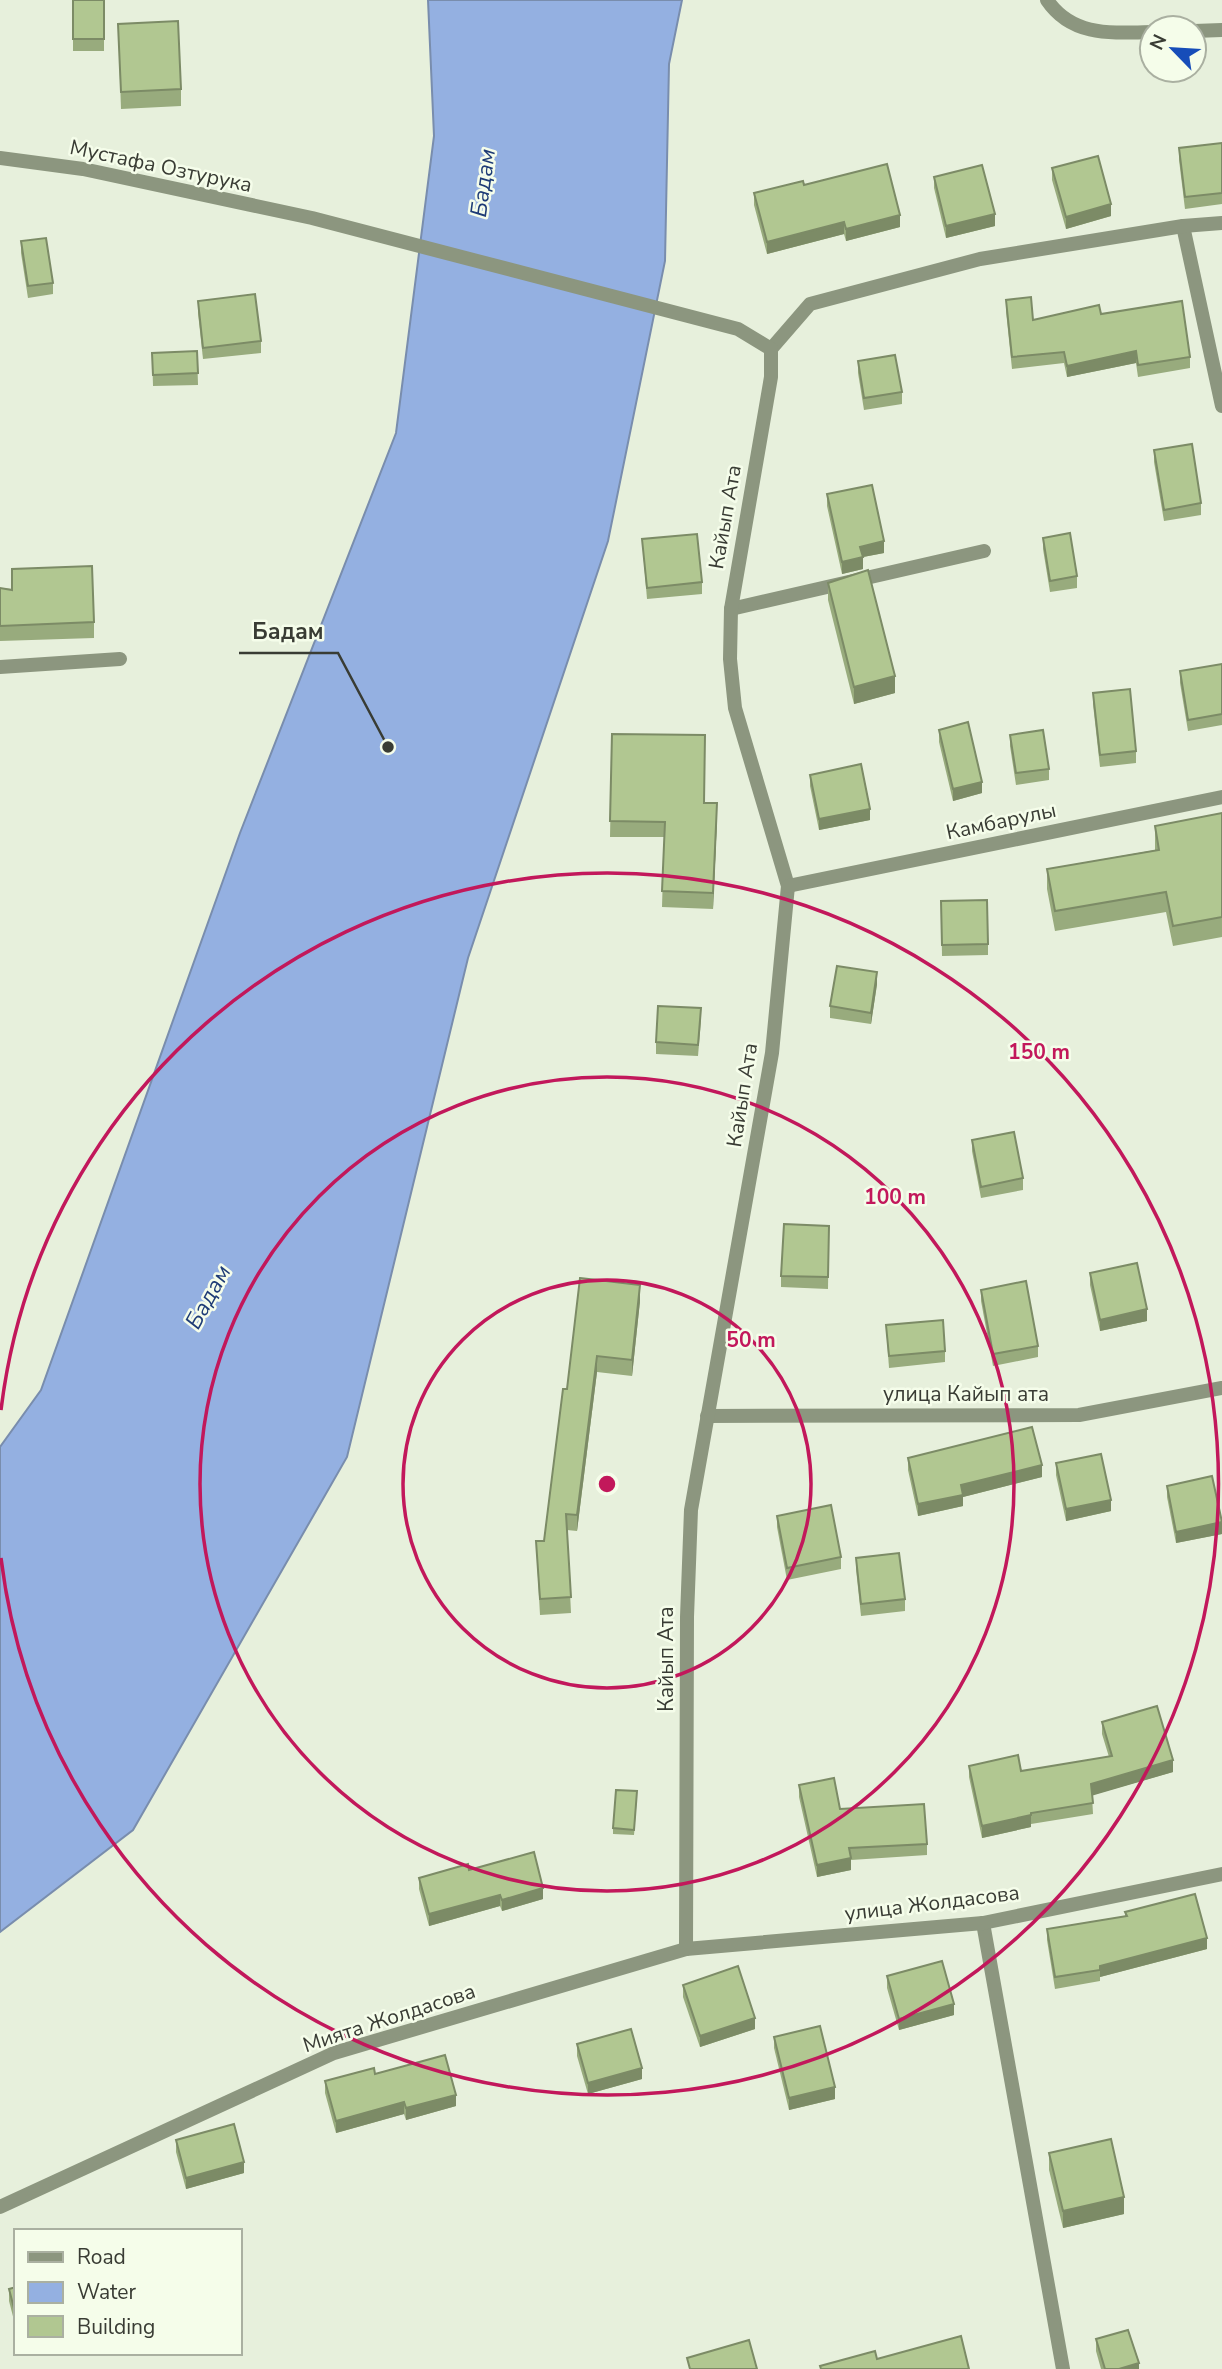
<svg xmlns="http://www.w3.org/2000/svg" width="1222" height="2369" viewBox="0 0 1222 2369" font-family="'Nunito Sans',sans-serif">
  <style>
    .water { fill: #94b0e1; stroke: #798dad; stroke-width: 2 }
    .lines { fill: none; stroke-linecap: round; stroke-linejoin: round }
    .service { stroke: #8c967f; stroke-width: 14 }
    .minor { stroke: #8c967f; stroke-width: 14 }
    .tertiary { stroke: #8c967f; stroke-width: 14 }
    .wall { fill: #98ab7d }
    .shaded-wall { fill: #7c8b66 }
    .building { fill: #b1c791; stroke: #7c8b66; stroke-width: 2 }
    .ring { fill: none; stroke: #c2185b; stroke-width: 3.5 }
    .labels { text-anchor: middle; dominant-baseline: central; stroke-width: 5; stroke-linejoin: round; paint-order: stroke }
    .street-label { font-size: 21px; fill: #393c34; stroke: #f5fdea }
    .water-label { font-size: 23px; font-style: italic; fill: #1d3b76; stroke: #f5fdea }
    .centre { fill: #c2185b; stroke: #f5fdea; stroke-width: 3.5 }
    .ring-label { font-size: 21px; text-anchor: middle; font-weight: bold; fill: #c2185b; stroke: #f5fdea; stroke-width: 5; stroke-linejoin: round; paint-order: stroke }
    .leader { fill: none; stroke: #393c34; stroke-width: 2.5 }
    .callout-dot { fill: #393c34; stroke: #f5fdea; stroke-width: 2.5 }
    .callout-label { font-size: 23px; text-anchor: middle; font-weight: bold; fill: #393c34; stroke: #f5fdea; stroke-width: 5; stroke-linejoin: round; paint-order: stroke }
  </style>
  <rect width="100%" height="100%" fill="#e7f0dc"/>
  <polygon class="water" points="428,0 682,0 669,64 665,261 608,541 468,958 347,1457 133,1830 0,1932 0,1447 41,1390 240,833 396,433 434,136"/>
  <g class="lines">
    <polyline class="service" points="731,609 984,551"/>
    <g class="minor">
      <path d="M1047 0C1072 37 1112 33 1152 32"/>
      <polyline points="1194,31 1222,30"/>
      <polyline points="1183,226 1222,406"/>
      <polyline points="771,349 810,304 980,259 1183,226 1222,223"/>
      <polyline points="0,667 120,659"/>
      <polyline points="707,1416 1079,1415 1222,1388"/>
      <polyline points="983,1923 1063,2369"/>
      <polyline points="686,1949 983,1923 1222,1874"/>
    </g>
    <g class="tertiary">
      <polyline points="0,158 83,169 312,218 738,329 771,349 771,377 731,609 730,659 735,708 788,886 772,1053 691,1510 687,1617 686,1949 334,2053 0,2207"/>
      <polyline points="788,886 1222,797"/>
    </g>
  </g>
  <g class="wall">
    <rect x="73" y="0" width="31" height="51"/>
    <polygon points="118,24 181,89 181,106 121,109"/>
    <polygon points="1222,143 1222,204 1185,209 1179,160 1179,148"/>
    <polygon points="1052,168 1111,216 1066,229 1052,180"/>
    <polygon points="934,177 995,226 946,238 934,188"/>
    <polygon points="804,185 900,227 846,241 844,234 767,254 754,205 754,193"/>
    <polygon points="21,241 53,283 53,294 28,298 21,253"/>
    <polygon points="1006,300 1033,320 1101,314 1190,357 1190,368 1138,377 1136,363 1067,377 1064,363 1012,369 1006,311"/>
    <polygon points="198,301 261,341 261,353 203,359 198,313"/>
    <polygon points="197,351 198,385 153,386 152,353"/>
    <polygon points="858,361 902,392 902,404 864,410 858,373"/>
    <polygon points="1154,450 1201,503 1201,515 1164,521 1154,462"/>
    <polygon points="827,494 884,553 863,557 863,569 842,574 827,506"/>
    <polygon points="1043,538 1077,576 1077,588 1050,592 1043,549"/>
    <polygon points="642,539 702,582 702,594 647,599"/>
    <polygon points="12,569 94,622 94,638 0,641 0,588 12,589"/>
    <polygon points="828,583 895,693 854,704 828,600"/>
    <polygon points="1222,664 1222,725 1188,731 1180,683 1180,671"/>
    <polygon points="1093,693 1136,751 1136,763 1100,767 1093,704"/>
    <polygon points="939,730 982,793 953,801 939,742"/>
    <polygon points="612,734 704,803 717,819 713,909 662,907 664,837 610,837"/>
    <polygon points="1010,735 1049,769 1049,780 1016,785 1010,746"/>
    <polygon points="810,775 870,820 819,830 810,786"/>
    <polygon points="1222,813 1222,937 1173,946 1166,912 1055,931 1047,889 1047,869 1155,850 1155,826"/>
    <polygon points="941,901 988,944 988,955 942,956"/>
    <polygon points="877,984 871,1024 830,1018 830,1006"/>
    <polygon points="701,1020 698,1056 656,1054 656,1042"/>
    <polygon points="972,1140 1023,1178 1023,1190 981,1198 972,1151"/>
    <polygon points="829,1226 828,1289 781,1287 781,1276"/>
    <polygon points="1090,1273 1147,1321 1100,1331 1090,1285"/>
    <polygon points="981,1290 1038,1346 1038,1357 993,1366 981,1301"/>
    <polygon points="640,1301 632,1376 597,1372 577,1531 567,1530 571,1613 540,1615 536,1541 544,1541 567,1389"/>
    <polygon points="886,1325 945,1351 945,1362 889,1368"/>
    <polygon points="908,1458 1042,1477 963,1497 963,1506 918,1516 908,1470"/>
    <polygon points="1056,1463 1111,1511 1066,1521 1056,1475"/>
    <polygon points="1167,1486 1222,1534 1176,1543 1167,1497"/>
    <polygon points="777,1516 841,1557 841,1569 787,1580 777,1527"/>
    <polygon points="856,1558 905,1599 905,1611 861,1616 856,1569"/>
    <polygon points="1102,1722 1173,1772 1092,1795 1093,1814 1031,1824 1031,1827 982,1838 969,1777 969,1766 1021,1771 1109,1757 1102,1734"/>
    <polygon points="799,1785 840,1809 927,1844 927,1855 851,1860 851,1870 817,1877 799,1797"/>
    <polygon points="637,1797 634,1835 613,1834 613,1828"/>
    <polygon points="469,1870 543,1899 502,1911 500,1906 429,1926 419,1889 419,1878"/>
    <polygon points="1125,1912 1207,1949 1100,1977 1100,1981 1055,1989 1047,1940 1047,1929 1125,1916"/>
    <polygon points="887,1976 954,2015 899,2030 887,1988"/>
    <polygon points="683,1985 755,2029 700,2047 683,1997"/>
    <polygon points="774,2037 835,2099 789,2110 774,2048"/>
    <polygon points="577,2044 642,2079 588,2094 577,2056"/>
    <polygon points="375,2074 456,2106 406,2120 404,2114 336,2133 325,2093 325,2081"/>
    <polygon points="176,2140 244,2173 186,2189 176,2152"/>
    <polygon points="1049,2153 1124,2214 1063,2228 1049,2170"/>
    <polygon points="16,2287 16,2328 9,2301 9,2289"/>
    <polygon points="1096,2339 1139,2369 1101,2369 1096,2351"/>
  </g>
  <g class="shaded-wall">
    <polygon points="1111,204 1111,216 1066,229 1066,217"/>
    <polygon points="995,214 995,226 946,238 946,226"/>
    <polygon points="900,215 900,227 846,241 846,229"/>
    <polygon points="844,222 844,234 767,254 767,242"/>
    <polygon points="1136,351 1136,363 1067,377 1067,366"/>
    <polygon points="884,541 884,553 863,557 863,569 842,574 842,562 860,547"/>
    <polygon points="895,676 895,693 854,704 854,687"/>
    <polygon points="982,782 982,793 953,801 953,789"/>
    <polygon points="717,803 717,819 713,909 713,893"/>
    <polygon points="870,809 870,820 819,830 819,819"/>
    <polygon points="877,972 877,984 871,1024 871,1013"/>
    <polygon points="640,1285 640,1301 632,1376 632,1360"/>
    <polygon points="1147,1309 1147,1321 1100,1331 1100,1320"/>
    <polygon points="597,1356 597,1372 577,1531 577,1515"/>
    <polygon points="1042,1465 1042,1477 963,1497 963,1506 918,1516 918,1504 961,1485"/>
    <polygon points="1111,1500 1111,1511 1066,1521 1066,1509"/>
    <polygon points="1222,1522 1222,1534 1176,1543 1176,1532"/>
    <polygon points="1173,1760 1173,1772 1091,1796 1091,1784"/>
    <polygon points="1031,1815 1031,1827 982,1838 982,1826"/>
    <polygon points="851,1858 851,1870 817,1877 817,1865"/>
    <polygon points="543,1888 543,1899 502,1911 502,1900"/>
    <polygon points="500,1895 500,1906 429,1926 429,1914"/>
    <polygon points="1207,1938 1207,1949 1100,1977 1100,1966"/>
    <polygon points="954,2004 954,2015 899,2030 899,2019"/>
    <polygon points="755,2018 755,2029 700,2047 700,2036"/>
    <polygon points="642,2068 642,2079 588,2094 588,2083"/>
    <polygon points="835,2087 835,2099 789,2110 789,2098"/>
    <polygon points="456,2095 456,2106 406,2120 406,2108"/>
    <polygon points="404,2102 404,2114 336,2133 336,2121"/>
    <polygon points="244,2162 244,2173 186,2189 186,2178"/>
    <polygon points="1124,2197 1124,2214 1063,2228 1063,2211"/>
    <polygon points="1139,2363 1139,2369 1119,2369"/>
  </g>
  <g class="building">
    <rect x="73" y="0" width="31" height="39"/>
    <polygon points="178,21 181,89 121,92 118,24"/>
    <polygon points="1222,143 1222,193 1185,197 1179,148"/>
    <polygon points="1098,156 1111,204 1066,217 1052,168"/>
    <polygon points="887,164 900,215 846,229 844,222 767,242 754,193 803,181 804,185"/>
    <polygon points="982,165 995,214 946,226 934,177"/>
    <polygon points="46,238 53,283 28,286 21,241"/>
    <polygon points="255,294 261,341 203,348 198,301"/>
    <polygon points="1031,297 1033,320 1099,305 1101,314 1182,301 1190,357 1138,365 1136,351 1067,366 1064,352 1012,357 1006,300"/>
    <polygon points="197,351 198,373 153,375 152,353"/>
    <polygon points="895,355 902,392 864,398 858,361"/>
    <polygon points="1192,444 1201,503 1164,510 1154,450"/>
    <polygon points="872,485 884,541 860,547 863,557 842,562 827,494"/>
    <polygon points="1070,533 1077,576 1050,581 1043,538"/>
    <polygon points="697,534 702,582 647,588 642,539"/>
    <polygon points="92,566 94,622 0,626 0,588 12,590 12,569"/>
    <polygon points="868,570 895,676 854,687 828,583"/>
    <polygon points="1222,664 1222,714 1188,720 1180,671"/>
    <polygon points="1130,689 1136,751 1100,755 1093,693"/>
    <polygon points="968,722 982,782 953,789 939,730"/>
    <polygon points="1043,730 1049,769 1016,773 1010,735"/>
    <polygon points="612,734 705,735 704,803 717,803 713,893 662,891 665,822 610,821"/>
    <polygon points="861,764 870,809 819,819 810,775"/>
    <polygon points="1222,813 1222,917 1173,926 1166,892 1055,911 1047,869 1159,850 1155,826"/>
    <polygon points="987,900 988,944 942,945 941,901"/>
    <polygon points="837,966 877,972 871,1013 830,1006"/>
    <polygon points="658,1006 701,1008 698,1045 656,1042"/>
    <polygon points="1014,1132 1023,1178 981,1187 972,1140"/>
    <polygon points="784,1224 829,1226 828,1277 781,1276"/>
    <polygon points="1137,1263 1147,1309 1100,1320 1090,1273"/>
    <polygon points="580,1278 640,1285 632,1360 597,1356 577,1515 566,1514 571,1597 540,1599 536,1541 544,1541 563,1389 567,1389"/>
    <polygon points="1026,1281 1038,1346 993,1354 981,1290"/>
    <polygon points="943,1320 945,1351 889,1356 886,1325"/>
    <polygon points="1032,1427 1042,1465 961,1485 963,1495 918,1504 908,1458"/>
    <polygon points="1101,1454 1111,1500 1066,1509 1056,1463"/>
    <polygon points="1212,1476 1222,1522 1176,1532 1167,1486"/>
    <polygon points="831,1505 841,1557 787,1568 777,1516"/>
    <polygon points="899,1553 905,1599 861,1604 856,1558"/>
    <polygon points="1157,1706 1173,1760 1091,1784 1093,1803 1031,1813 1031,1815 982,1826 969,1766 1018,1755 1021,1771 1112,1756 1102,1722"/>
    <polygon points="834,1778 840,1809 924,1804 927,1844 849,1848 851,1858 817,1865 799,1785"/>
    <polygon points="616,1790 637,1791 634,1830 613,1828"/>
    <polygon points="534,1852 543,1888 502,1900 500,1895 429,1914 419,1878 468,1864 469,1870"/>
    <polygon points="1195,1894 1207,1938 1100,1966 1100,1970 1055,1977 1047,1929 1127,1916 1125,1912"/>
    <polygon points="942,1961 954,2004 899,2019 887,1976"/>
    <polygon points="738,1966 755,2018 700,2036 683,1985"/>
    <polygon points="820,2026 835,2087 789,2098 774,2037"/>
    <polygon points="631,2029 642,2068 588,2083 577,2044"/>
    <polygon points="445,2055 456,2095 406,2108 404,2102 336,2121 325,2081 374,2068 375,2074"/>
    <polygon points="234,2124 244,2162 186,2178 176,2140"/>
    <polygon points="1111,2139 1124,2197 1063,2211 1049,2153"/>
    <polygon points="16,2287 16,2316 9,2289"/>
    <polygon points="1128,2330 1139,2363 1119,2369 1105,2369 1096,2339"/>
    <polygon points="961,2336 969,2369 821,2369 820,2366 875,2351 877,2359"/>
    <polygon points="749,2340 757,2369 690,2369 687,2358"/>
  </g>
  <g class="ring">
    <circle cx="607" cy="1484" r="204"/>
    <circle cx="607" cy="1484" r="407"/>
    <path d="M1 1410A611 611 0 1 1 1 1558"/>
  </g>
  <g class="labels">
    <g class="street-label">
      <text transform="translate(161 166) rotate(12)">Мустафа Озтурука</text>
      <text transform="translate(725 517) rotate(-80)">Кайып Ата</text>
      <text transform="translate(1001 821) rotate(-12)">Камбарулы</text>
      <text transform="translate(742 1095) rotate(-81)">Кайып Ата</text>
      <text x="966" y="1394">улица Кайып ата</text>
      <text transform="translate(666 1659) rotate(-90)">Кайып Ата</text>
      <text transform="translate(932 1903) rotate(-7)">улица Жолдасова</text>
      <text transform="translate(389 2018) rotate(-18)">Мията Жолдасова</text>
    </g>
    <g class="water-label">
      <text transform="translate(483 183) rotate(-82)">Бадам</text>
      <text transform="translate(208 1297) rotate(-61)">Бадам</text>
    </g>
  </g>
  <circle cx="607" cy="1484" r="10" class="centre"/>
  <g class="ring-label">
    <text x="1039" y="1059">150 m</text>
    <text x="895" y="1204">100 m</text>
    <text x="751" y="1347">50 m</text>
  </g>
  <path class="leader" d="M388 747L338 653H239"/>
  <circle class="callout-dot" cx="388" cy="747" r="7"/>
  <g class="callout-label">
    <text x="288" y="639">Бадам</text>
  </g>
  <rect x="14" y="2229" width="228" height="126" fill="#f5fdea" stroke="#aab0a1" stroke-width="2"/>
  <rect x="28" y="2252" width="35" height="10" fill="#8c967f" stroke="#aab0a1" stroke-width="2"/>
  <text x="77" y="2264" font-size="21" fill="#393c34">Road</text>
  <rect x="28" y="2282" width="35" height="21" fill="#94b0e1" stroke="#aab0a1" stroke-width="2"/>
  <text x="77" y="2299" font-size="21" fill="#393c34">Water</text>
  <rect x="28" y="2316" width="35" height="21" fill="#b1c791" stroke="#aab0a1" stroke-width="2"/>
  <text x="77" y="2334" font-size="21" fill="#393c34">Building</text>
  <g transform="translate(1173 49) rotate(295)"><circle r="33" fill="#f5fdea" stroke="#aab0a1" stroke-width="2"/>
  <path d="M0-5L12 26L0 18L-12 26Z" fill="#164db9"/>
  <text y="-10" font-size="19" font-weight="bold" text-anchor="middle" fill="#393c34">N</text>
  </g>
</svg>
